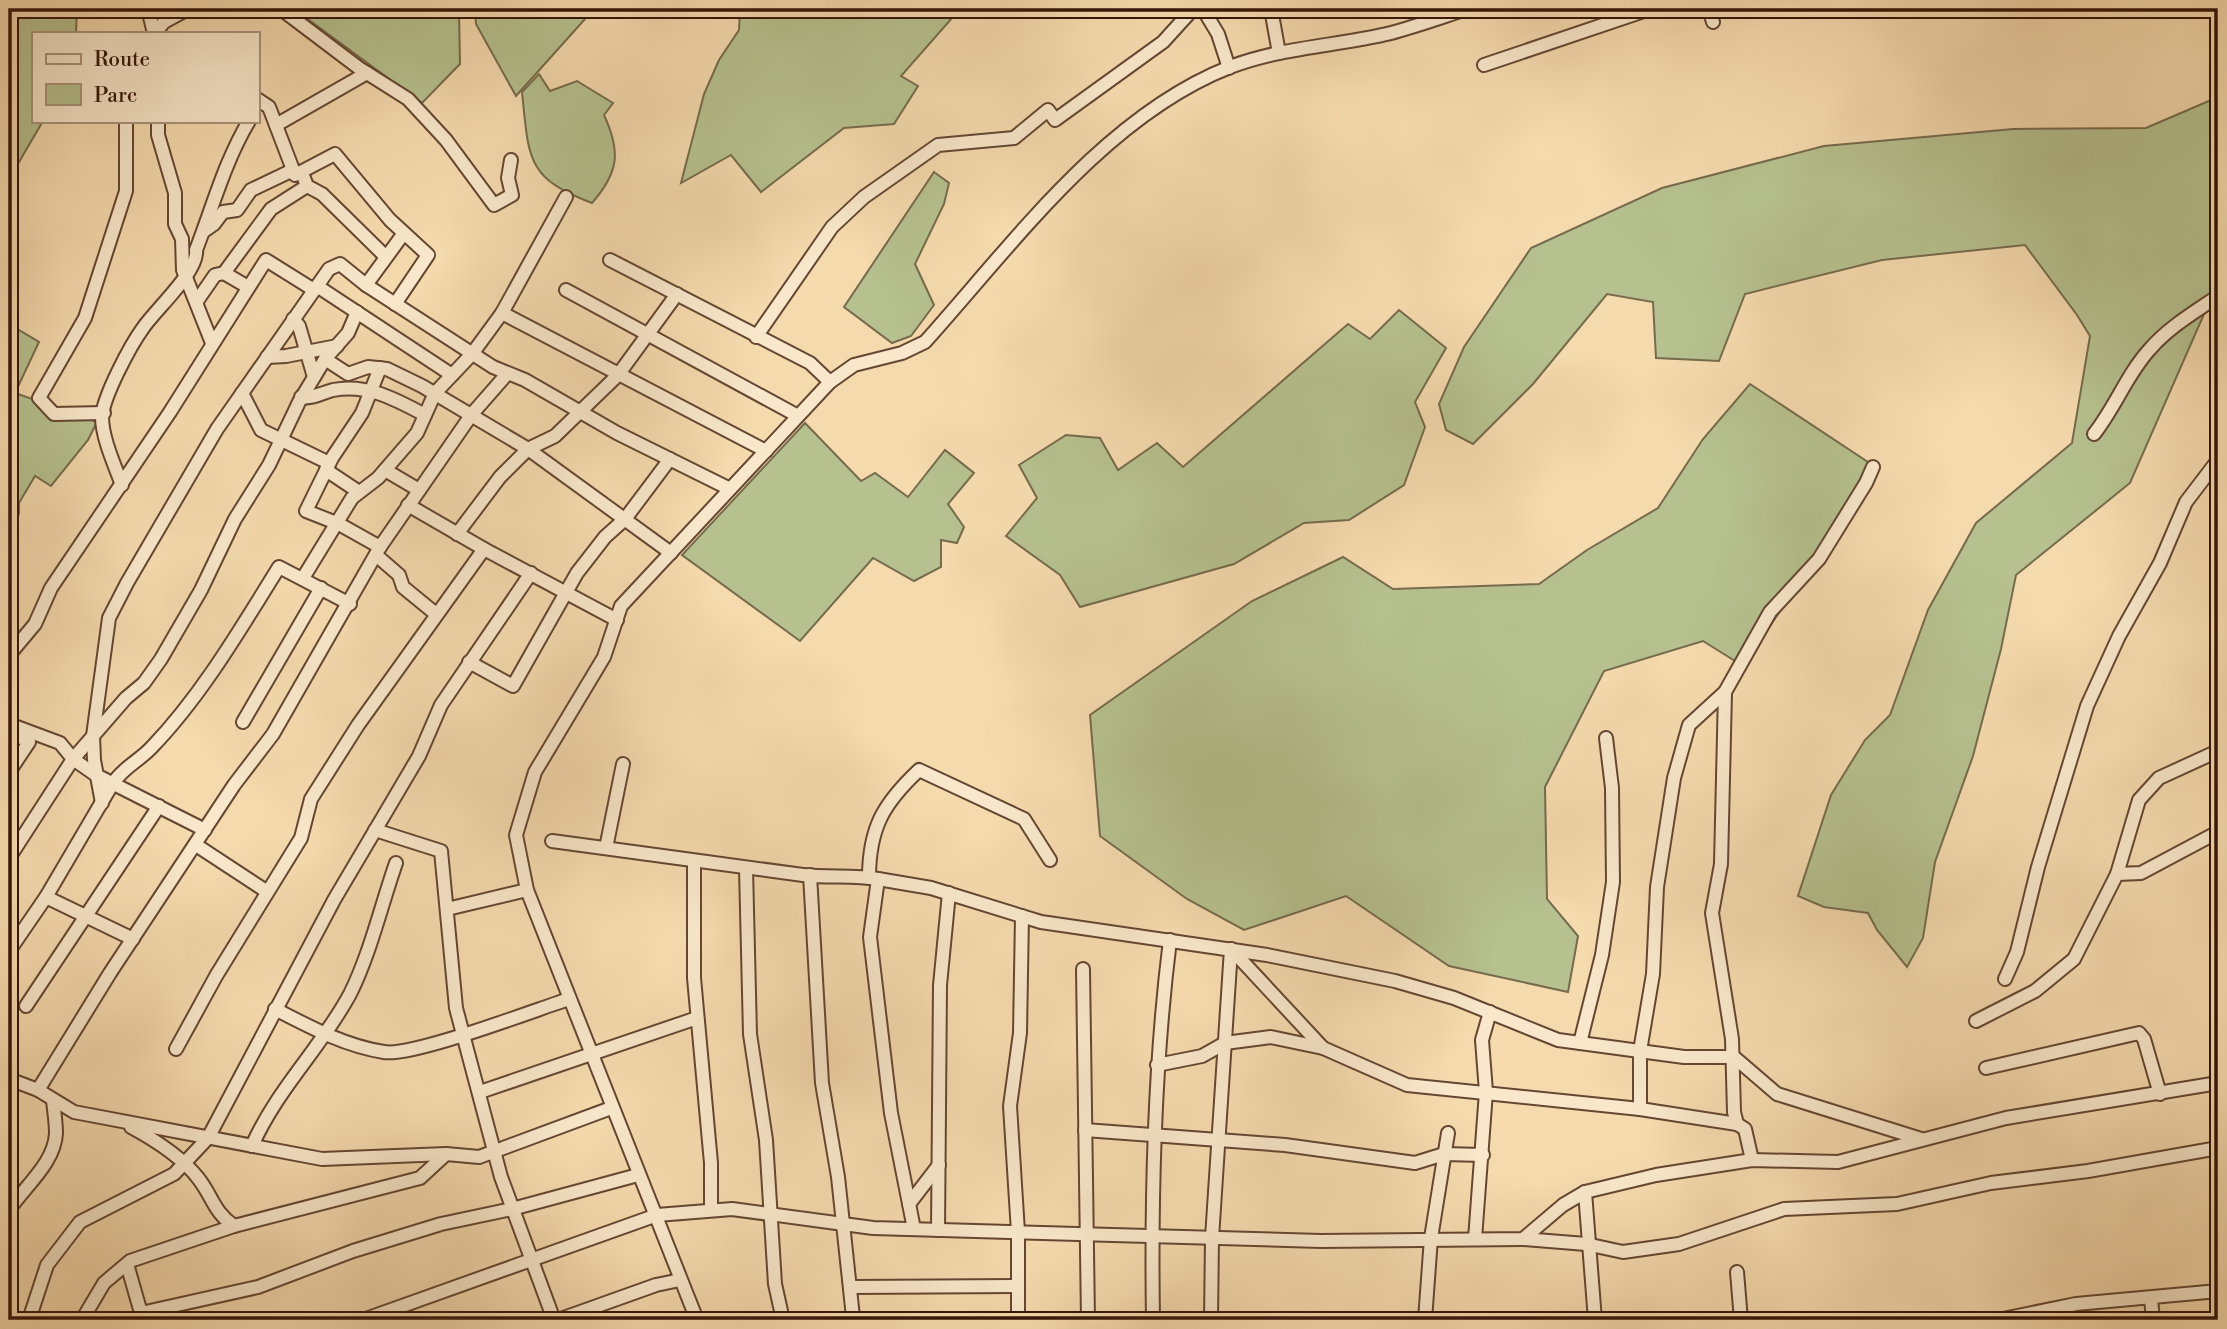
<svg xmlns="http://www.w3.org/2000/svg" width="2227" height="1329" viewBox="0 0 2227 1329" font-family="'Libre Bodoni',serif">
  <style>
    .green { fill: #b6c18f; stroke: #766b4c; stroke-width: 2 }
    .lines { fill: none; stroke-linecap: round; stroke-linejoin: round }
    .minor-casing { stroke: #654632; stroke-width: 16 }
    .minor { stroke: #f8e7ca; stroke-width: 12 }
  </style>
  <rect width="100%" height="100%" fill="#f5daae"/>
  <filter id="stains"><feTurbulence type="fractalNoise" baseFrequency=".00286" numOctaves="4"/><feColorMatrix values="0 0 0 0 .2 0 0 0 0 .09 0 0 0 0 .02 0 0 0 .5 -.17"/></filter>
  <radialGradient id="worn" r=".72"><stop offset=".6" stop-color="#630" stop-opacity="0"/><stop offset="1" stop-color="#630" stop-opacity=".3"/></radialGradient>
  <g class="green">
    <polygon points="9,9 77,9 76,33 33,33 33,121 43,121 9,179"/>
    <polygon points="294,9 459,9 460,64 422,103"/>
    <polygon points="475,9 594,9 516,96 476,24"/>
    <polygon points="740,9 960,9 901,76 918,86 894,124 844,128 761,192 731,155 681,183 704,94 719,60 739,30"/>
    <path d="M539 74 550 91 577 81 613 103 604 115C621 152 619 172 592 203 525 178 529 157 522 92Z"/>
    <polygon points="2218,97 2218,302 2204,314 2130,483 2016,575 2001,649 1973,756 1935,862 1923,938 1907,967 1877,930 1868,913 1824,907 1798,896 1831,795 1865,740 1890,715 1928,610 1976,523 2072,443 2090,336 2077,315 2025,245 1882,260 1745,294 1719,361 1656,358 1653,302 1607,294 1533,384 1473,444 1446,430 1439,404 1464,347 1531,248 1662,188 1824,146 2013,129 2146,128"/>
    <polygon points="934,172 949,183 944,204 915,264 934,305 911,336 892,343 844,307"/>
    <polygon points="1399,310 1446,348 1415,402 1425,427 1404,485 1349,520 1304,523 1234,564 1080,607 1060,575 1006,536 1037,498 1019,465 1066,435 1100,438 1118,470 1157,443 1183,467 1348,324 1370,339"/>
    <polygon points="9,324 39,342 15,393 97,422 88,440 51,486 35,476 19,503 19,514 9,531"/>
    <polygon points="1750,384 1877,468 1743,666 1703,641 1604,671 1545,787 1547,899 1578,936 1568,992 1449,966 1346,896 1244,930 1187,899 1100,836 1090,715 1252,601 1343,557 1393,589 1539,584 1587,550 1658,508 1703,439"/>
    <polygon points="805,423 861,481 875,473 908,497 945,450 974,473 948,504 964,527 957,543 941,540 941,567 914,581 873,558 800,641 682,555"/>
  </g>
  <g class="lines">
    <g class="minor-casing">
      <g id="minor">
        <polyline points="148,9 154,33"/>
        <polyline points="281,9 359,68 408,99 446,140 494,205 512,195 508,178 511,160"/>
        <polyline points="1203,9 1218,34 1229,68"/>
        <polyline points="1271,9 1279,53"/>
        <polyline points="1709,9 1713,22"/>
        <polyline points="155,33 164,22 188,9"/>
        <polyline points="1484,65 1650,9"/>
        <polyline points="257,99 269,107 295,175 335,154 390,220 428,255 395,304"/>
        <polyline points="158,121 158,135 175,193 175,224 182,239 183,270 212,343"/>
        <polyline points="276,125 367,73"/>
        <polyline points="304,178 307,186 322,194 386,257"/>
        <polyline points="204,231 214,224 223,212 237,210 251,190 293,170"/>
        <polyline points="610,260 810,363 830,382"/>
        <polyline points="224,273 248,287"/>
        <polyline points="366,285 404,233"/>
        <polyline points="317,286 452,375"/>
        <polyline points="566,290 798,416"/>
        <polyline points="197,301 215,275 224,273 271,209 307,186"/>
        <polyline points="502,313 766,451"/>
        <polyline points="293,319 299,326 314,377"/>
        <polyline points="756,337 832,227 864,197 938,145 1014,138 1048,110 1055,120 1163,42 1193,9"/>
        <polyline points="267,357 286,356 337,346"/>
        <polyline points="325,359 348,374 368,367 387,369 422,386 528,449 671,553"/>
        <polyline points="380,368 362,413 332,458 306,511 339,524 380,547"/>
        <polyline points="242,393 261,430 329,463"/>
        <path d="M301 397C313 399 321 393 333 390 367 383 397 400 425 415"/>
        <polyline points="104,413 54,414 39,398 85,318 126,191 126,121"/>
        <path d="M2094 434C2116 406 2127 374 2150 349 2169 327 2195 312 2218 296"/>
        <polyline points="326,470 359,492"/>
        <polyline points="385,470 419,490"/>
        <path d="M122 485C115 466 102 438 102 417 103 397 130 346 143 328 155 310 199 271 196 250 213 206 225 161 249 121"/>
        <polyline points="408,505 484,549 617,620"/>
        <polyline points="457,534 500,477 528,449 555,436 618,375 677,294"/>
        <polyline points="376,555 399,575 403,587 436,614"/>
        <polyline points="303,578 352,498 378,478 417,433 435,393 472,354 502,313 566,197"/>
        <polyline points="9,655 35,624 51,588 170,412 266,260 314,290"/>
        <polyline points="469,662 513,686 577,573 605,537 625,519 670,459"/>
        <polyline points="2218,670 2218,682"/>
        <polyline points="1725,692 1721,864 1712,913 1732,1039 1734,1112 1737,1124"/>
        <polyline points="243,722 321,588"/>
        <polyline points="9,724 60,743 73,759 96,775 205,830"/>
        <polyline points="9,731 29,742 9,772"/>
        <polyline points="102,803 94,760 93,736 126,698 144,683 161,659 201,590 235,519 269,465 299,402 325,359 348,333 357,312"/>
        <polyline points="375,830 441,851 456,1008 501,1177 554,1320"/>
        <path d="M552 841C636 852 719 864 803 875 828 878 853 875 878 879L870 937 891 1113 914 1229"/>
        <polyline points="196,845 266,891"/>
        <polyline points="606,848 623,764"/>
        <polyline points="9,858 73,759 93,736 109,618 127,583 217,429 329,269 340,264 366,285 493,367 525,380 617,433 730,489"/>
        <polyline points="694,862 694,978 711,1163 711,1210"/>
        <polyline points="746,868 750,1034 766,1140 775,1284 783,1320"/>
        <polyline points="2117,874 2141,873 2218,832"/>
        <polyline points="810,875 822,1083 838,1177 853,1317"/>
        <path d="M869 878C869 827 884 803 919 770L1024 819 1050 860"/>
        <polyline points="878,879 931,888 1041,922 1267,955 1395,981 1454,998 1558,1040 1684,1057 1734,1057 1777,1094 1921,1139"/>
        <polyline points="46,897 133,939"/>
        <polyline points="447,909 527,890"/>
        <polyline points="1231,949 1323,1048"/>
        <path d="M9 951 46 897 113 783C126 765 138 762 152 747 202 695 241 628 279 567L350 604"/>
        <polyline points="1083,969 1088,1320"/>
        <polyline points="2005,979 2017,952 2038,867 2087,706 2119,636 2160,563 2186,502 2218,460"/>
        <polyline points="26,1006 159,806"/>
        <path d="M275 1009C310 1027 345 1046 384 1052 412 1057 535 1010 569 999"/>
        <polyline points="1976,1021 2035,991 2074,959 2117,874 2139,800 2159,778 2218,751"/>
        <polyline points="1580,1043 1602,955 1613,882 1612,788 1606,738"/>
        <polyline points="176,1049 216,976 301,838 311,799 358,725 484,549"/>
        <polyline points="1157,1065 1202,1056 1225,1043 1271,1037 1323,1048 1407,1085 1640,1109 1737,1124 1745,1129 1752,1160"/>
        <polyline points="1986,1068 2139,1033 2144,1039 2160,1094"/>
        <polyline points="9,1079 38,1090 74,1112 322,1159 446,1154 479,1157 611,1108"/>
        <polyline points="38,1090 110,973 234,785 273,734 380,547 472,414 507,374"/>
        <polyline points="480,1092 697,1018"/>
        <polyline points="1640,1109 1640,1051 1653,974 1657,887 1674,778 1689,725 1725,692 1770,612 1819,559 1866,483 1873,467"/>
        <path d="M131 1127C155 1140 181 1156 198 1178 213 1197 213 1211 234 1226"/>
        <polyline points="1085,1130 1285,1145 1415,1163 1444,1154 1483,1155"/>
        <path d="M252 1146C277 1089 321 1048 350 994 370 954 381 906 396 863"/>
        <polyline points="1585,1192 1595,1320"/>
        <polyline points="909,1204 939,1165"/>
        <path d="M9 1210C24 1187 55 1163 56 1133 56 1122 54 1111 53 1100"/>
        <polyline points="938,1230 940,985 949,893"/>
        <polyline points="1475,1239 1486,1092 1482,1040 1490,1012"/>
        <polyline points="1523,1239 1586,1244 1623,1252 1679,1244 1784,1209 1897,1204 1991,1183 2088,1171 2218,1148"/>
        <polyline points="127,1264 143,1320"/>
        <polyline points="1737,1272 1741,1320"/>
        <polyline points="850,1287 1018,1286"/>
        <polyline points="2151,1298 2153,1320"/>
        <polyline points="141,1313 258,1287 353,1251 441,1224 512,1209 638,1175"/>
        <polyline points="29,1320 47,1265 80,1222 174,1174 208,1138 334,900 419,756 441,705 531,573"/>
        <polyline points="82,1320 104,1283 130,1261 234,1226 420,1178 446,1154"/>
        <polyline points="363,1320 657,1215 732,1209 873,1228 1321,1241 1523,1239 1563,1205 1585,1192 1656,1175 1752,1160 1838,1162 2006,1118 2218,1083"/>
        <polyline points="558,1320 656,1285 680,1280"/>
        <path d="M697 1320 527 890 516 835 535 772 604 657 621 606 830 382 854 365 902 353 925 342C1013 244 1105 116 1230 67 1282 47 1338 46 1391 33 1417 26 1442 17 1467 9"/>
        <polyline points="1018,1320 1018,1232 1010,1106 1020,1033 1022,916"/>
        <path d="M1153 1320C1151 1193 1154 1067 1170 940"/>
        <polyline points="1211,1320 1212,1238 1231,949"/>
        <polyline points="1425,1320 1431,1238 1448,1133"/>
        <polyline points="1998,1320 2076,1304 2218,1291"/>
      </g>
    </g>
    <use href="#minor" class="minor"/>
  </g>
  <rect width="2227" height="1329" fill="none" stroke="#f5daae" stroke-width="35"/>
  <rect x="10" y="10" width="2206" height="1308" fill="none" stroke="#351508" stroke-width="3.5"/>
  <rect x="18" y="18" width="2192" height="1294" fill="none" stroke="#351508" stroke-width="2"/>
  <rect x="32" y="32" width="228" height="91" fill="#f8e7ca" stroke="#aa937c" stroke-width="2"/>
  <rect x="46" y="54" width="35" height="10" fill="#f8e7ca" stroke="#aa937c" stroke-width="2"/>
  <text x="94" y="66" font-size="21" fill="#351508">Route</text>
  <rect x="46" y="84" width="35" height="21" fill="#b6c18f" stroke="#aa937c" stroke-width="2"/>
  <text x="94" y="102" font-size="21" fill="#351508">Parc</text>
  <rect width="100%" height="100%" filter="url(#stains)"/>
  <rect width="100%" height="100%" fill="url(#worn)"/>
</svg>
